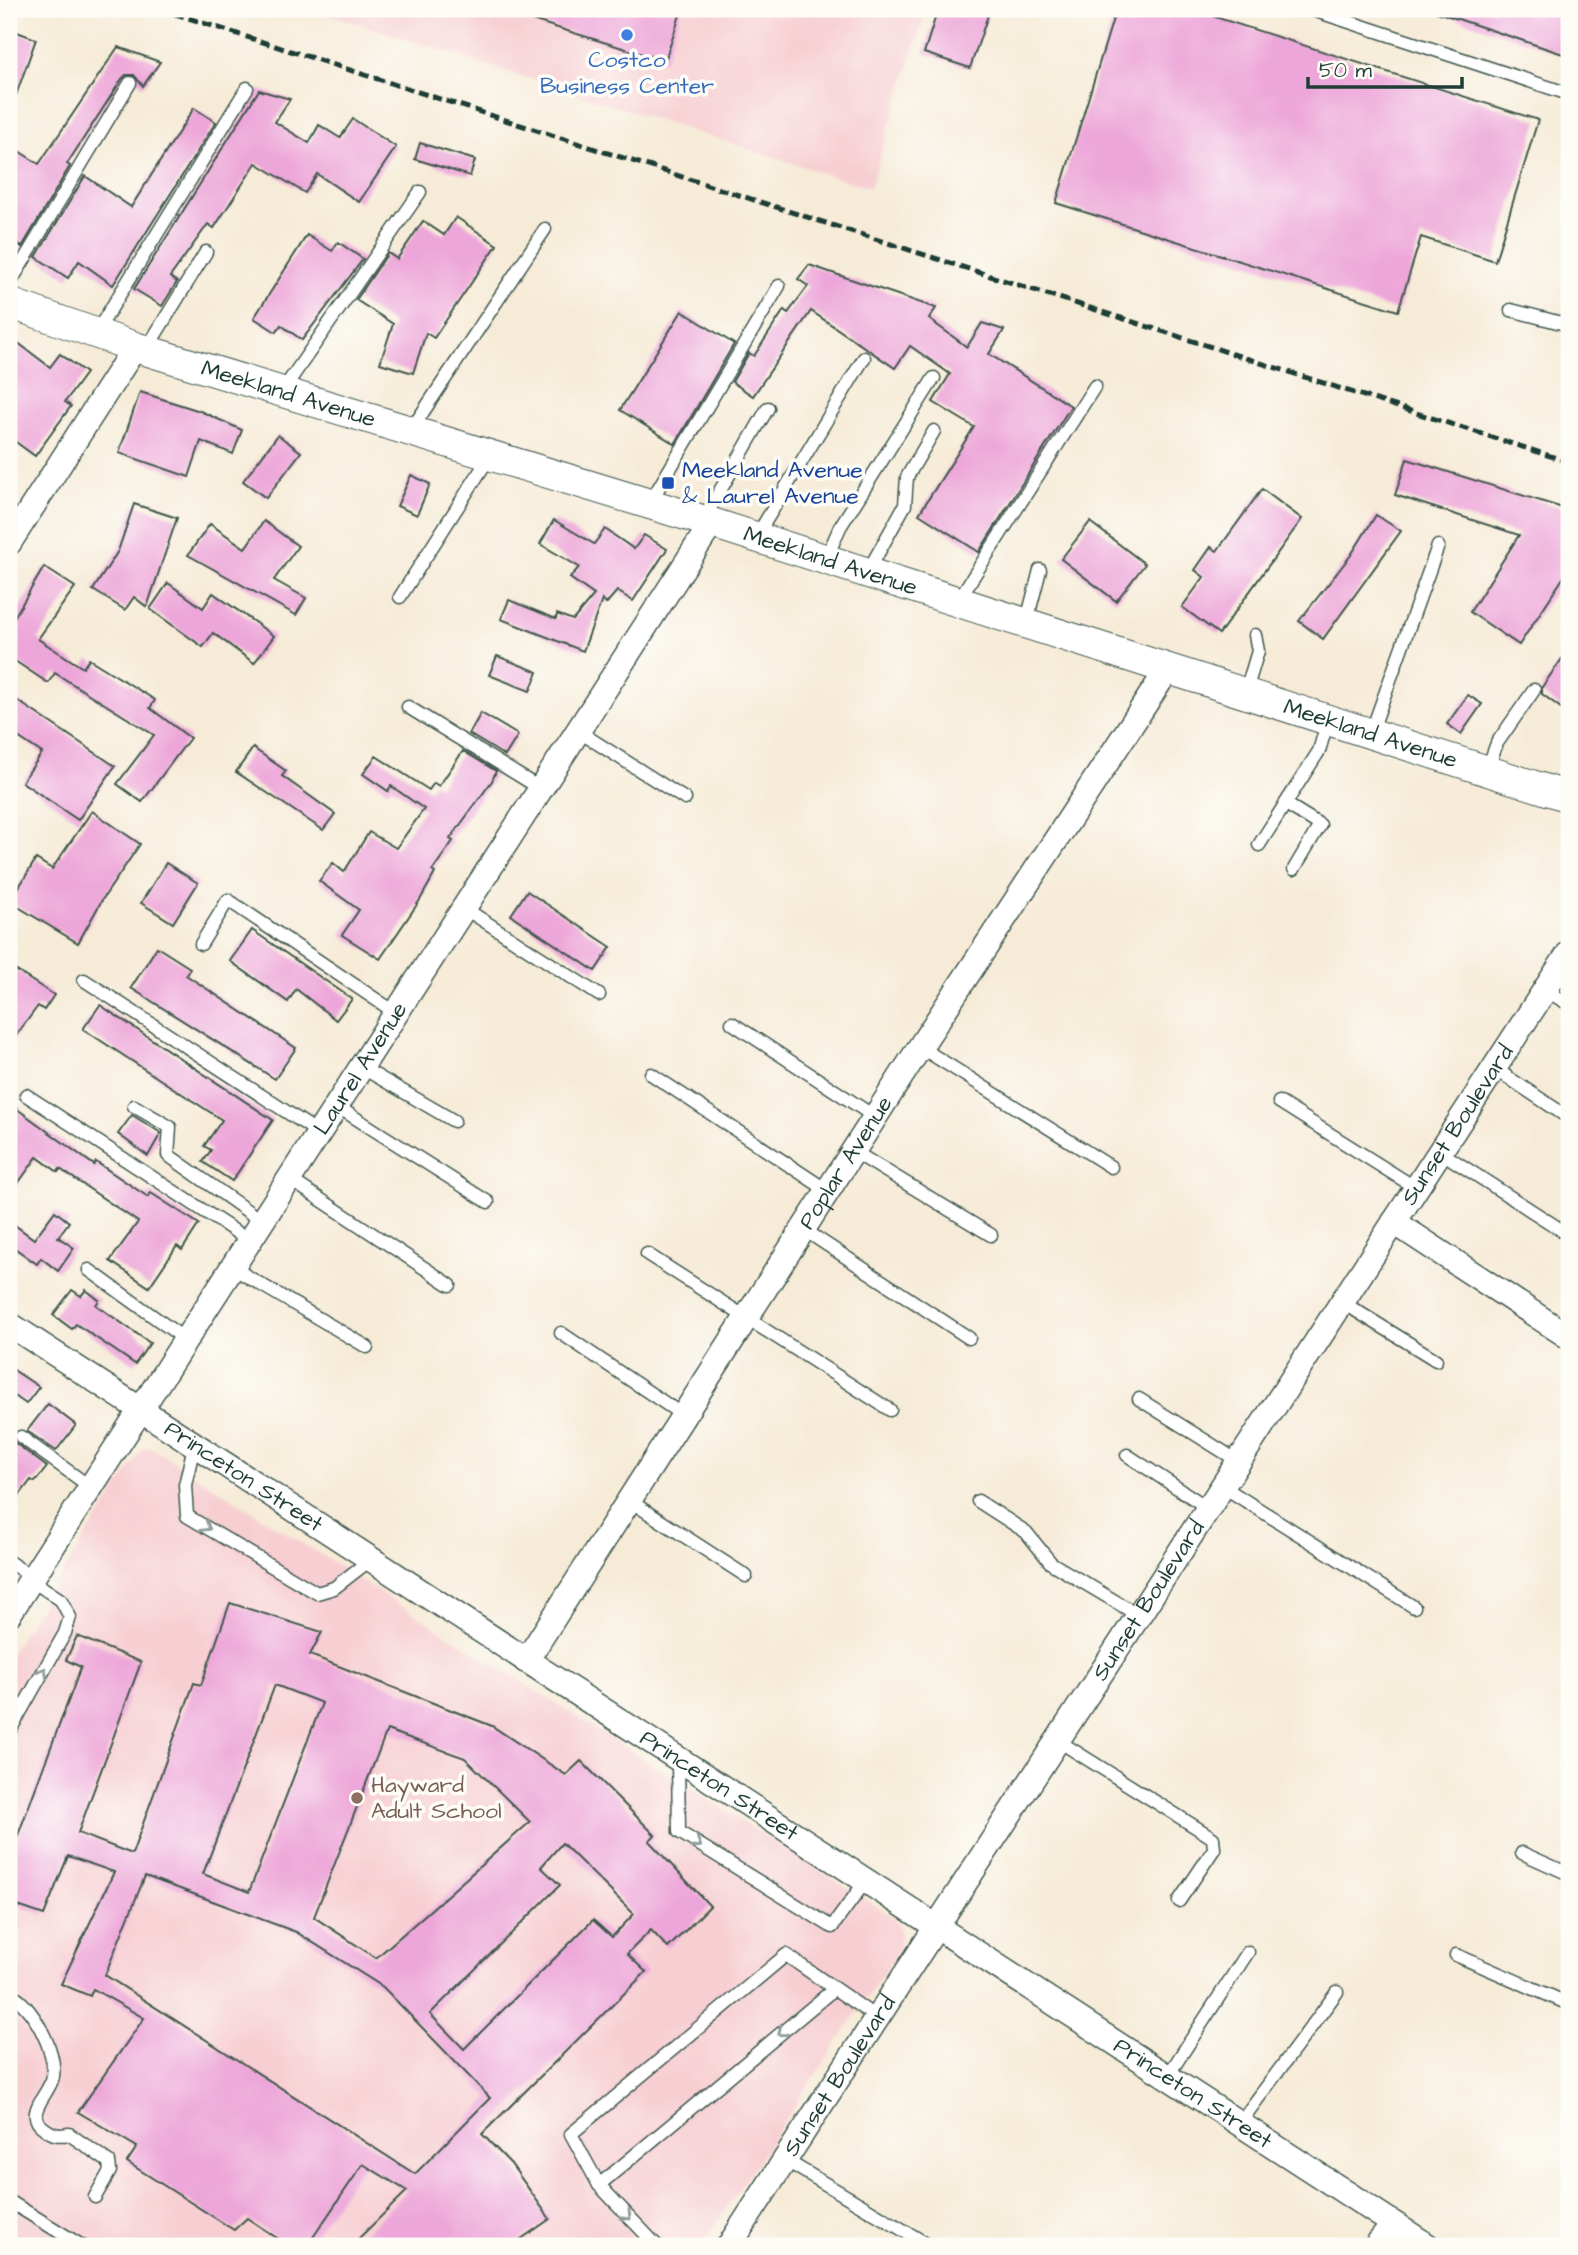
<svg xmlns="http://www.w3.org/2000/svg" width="1578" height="2255" viewBox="0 0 1578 2255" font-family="'Architects Daughter',sans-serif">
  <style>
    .built { fill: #f7cfd3 }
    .building { fill: #eda6d9; fill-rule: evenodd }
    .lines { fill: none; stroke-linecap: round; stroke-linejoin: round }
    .service-casing { stroke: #3f574c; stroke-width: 15 }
    .minor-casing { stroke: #3f574c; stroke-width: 27 }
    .tertiary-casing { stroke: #3f574c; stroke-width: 32 }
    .service { stroke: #fff; stroke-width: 12 }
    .minor { stroke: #fff; stroke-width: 24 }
    .tertiary { stroke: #fff; stroke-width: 30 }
    .rail { stroke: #1f3d34; stroke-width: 5; stroke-dasharray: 10 5; stroke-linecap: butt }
    .oneway { stroke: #8f9e9a }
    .shop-dot { fill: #3f7fe0; stroke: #fdfcf7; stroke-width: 2.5 }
    .transit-dot { fill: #1a4fb4; stroke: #fdfcf7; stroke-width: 2.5 }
    .education-dot { fill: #8d6e63; stroke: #fdfcf7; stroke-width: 2.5 }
    .labels { text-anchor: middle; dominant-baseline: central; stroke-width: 7; stroke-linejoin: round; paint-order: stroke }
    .shop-label { font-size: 23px; fill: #366cbe; stroke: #fdfcf7 }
    .street-label { font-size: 23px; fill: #1f3d34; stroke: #fdfcf7 }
    .transit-label { font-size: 23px; fill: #164399; stroke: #fdfcf7; text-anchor: start }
    .education-label { font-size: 23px; fill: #785e54; stroke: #fdfcf7; text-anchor: start }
  </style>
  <rect width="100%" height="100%" fill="#fdfcf7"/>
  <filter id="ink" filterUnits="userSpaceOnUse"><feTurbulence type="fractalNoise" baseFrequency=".0143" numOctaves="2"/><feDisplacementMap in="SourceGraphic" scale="14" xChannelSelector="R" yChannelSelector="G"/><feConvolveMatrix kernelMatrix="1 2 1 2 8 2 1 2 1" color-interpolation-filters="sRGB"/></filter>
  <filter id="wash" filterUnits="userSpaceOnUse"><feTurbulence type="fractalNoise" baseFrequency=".00686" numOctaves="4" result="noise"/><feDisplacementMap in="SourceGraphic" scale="28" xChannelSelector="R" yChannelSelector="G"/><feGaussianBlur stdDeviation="1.57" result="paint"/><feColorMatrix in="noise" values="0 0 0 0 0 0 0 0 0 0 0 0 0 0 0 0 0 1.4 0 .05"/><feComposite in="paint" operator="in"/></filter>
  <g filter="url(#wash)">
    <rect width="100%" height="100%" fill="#f6ebd7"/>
    <g class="built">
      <polygon points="313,9 927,9 870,188"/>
      <polygon points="152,1448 892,1916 900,1928 899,1950 701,2246 9,2246 9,1655 143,1449"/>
    </g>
    <g id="blocks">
      <g class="building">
        <polygon points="509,9 682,9 665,61 509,13"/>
        <polygon points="938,9 990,9 970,68 924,53"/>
        <polygon points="1116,9 1190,9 1538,120 1495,261 1421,237 1398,311 1056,203"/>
        <polygon points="1438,9 1569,9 1569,56 1437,12"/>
        <polygon points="9,29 36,39 11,109 9,109"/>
        <polygon points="118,47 160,62 143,86 134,75 126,75 122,79 67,164 70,166 22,247 9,238 9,145 39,164"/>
        <polygon points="259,90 290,99 275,122 309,143 319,125 340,138 353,119 396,147 359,202 317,174 305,193 256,163 214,228 208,224 170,277 177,282 162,306 134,289"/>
        <polygon points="194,108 216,122 113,285 79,261 68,278 36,257 85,176 131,207"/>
        <polygon points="420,143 475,160 470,176 415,159"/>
        <polygon points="456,217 497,245 434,338 426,333 413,373 380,363 393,324 356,300 388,253 397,259 423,221 444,235"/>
        <polygon points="307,235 332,251 338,242 363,259 302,340 281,325 276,332 254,318"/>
        <polygon points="809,265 936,308 929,319 967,347 982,323 1004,330 989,354 1071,406 979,552 919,514 974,427 933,402 950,374 910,346 895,368 811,311 753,396 732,382 749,353 754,356 784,310 788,313 808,286 798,279"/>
        <polygon points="682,311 734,344 675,444 620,410"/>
        <polygon points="9,336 50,367 60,354 86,373 65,402 71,406 35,456 9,437"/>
        <polygon points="140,392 200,411 242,430 233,454 201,441 189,477 119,453"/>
        <polygon points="278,435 301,452 266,498 243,481"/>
        <polygon points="1407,459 1569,510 1569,569 1519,645 1470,612 1519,535 1395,495"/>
        <polygon points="411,475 430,484 417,515 397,506"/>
        <polygon points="1262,489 1302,519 1219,634 1182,607 1204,577 1195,570 1211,547 1217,551"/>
        <polygon points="134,504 177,518 147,607 134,597 125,610 93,590 118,551"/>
        <polygon points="1376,515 1401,531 1323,639 1299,621 1351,555"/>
        <polygon points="554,520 594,544 605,529 634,549 644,535 667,549 633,601 617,591 606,604 602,600 583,651 501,619 509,600 556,619 557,614 573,620 594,595 570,578 579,567 540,544"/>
        <polygon points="264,521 298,546 274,580 306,598 296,615 188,555 210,524 245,548"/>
        <polygon points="1090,522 1145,564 1116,601 1061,559"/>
        <polygon points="44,567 75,587 38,639 83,668 89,659 155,700 150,708 190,738 142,802 117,784 154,735 55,673 48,683 9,657 9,626"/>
        <polygon points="168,583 203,608 213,593 274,636 254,663 213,633 203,647 150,609"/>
        <polygon points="1569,649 1569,714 1542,694 1542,687"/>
        <polygon points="497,656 538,672 530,691 489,675"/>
        <polygon points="9,695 115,766 78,820 22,782 42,753 9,731"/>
        <polygon points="1468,695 1482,704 1461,734 1447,724"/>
        <polygon points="481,713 518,735 505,756 469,734"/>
        <polygon points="253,748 286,771 282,776 335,814 323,830 236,772"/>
        <polygon points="463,751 496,771 492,781 450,839 453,841 432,871 435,873 420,900 380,959 342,935 359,910 319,881 333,863 344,872 369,832 396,848 424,809 391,786 388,791 363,774 376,756 429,790 434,783 439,786"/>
        <polygon points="92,811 140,844 102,900 78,943 10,902 36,859 52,869"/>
        <polygon points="166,863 198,883 173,923 141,903"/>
        <polygon points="527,891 611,947 595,971 511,915"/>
        <polygon points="252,930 352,999 336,1020 296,989 288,1002 230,961"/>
        <polygon points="157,947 190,968 186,975 296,1048 275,1079 131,988"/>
        <polygon points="9,966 54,995 44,1010 38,1006 9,1045"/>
        <polygon points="100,1005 273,1120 232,1181 203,1162 211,1150 204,1146 222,1120 83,1029"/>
        <polygon points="9,1103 94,1165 96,1162 148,1197 151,1193 199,1224 182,1250 177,1246 149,1287 110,1261 138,1222 60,1169 58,1172 37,1157 9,1196"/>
        <polygon points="132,1115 161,1133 148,1156 118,1134"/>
        <polygon points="55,1211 69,1222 58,1237 74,1248 58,1271 41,1258 37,1264 9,1244 9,1221 34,1239"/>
        <polygon points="72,1290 81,1296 86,1290 99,1300 96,1305 150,1343 135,1364 76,1324 72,1329 53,1315"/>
        <polygon points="9,1367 39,1387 26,1404 9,1392"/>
        <polygon points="48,1404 76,1425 56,1451 27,1431"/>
        <polygon points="15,1443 47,1467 35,1482 31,1480 9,1509 9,1451"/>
        <path d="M230 1603 322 1632 310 1655 492 1726 566 1775 581 1761 655 1835 649 1841 710 1906 668 1948 651 1930 627 1954 646 1972 482 2134 511 2164 550 2219 511 2246H351L407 2191 363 2164 307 2246H289L247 2218 234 2230 127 2162 137 2147 78 2112 144 2018 93 1989 90 1996 61 1984 114 1872 68 1856 44 1915 9 1903V1859L81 1667 66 1660 77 1636 141 1662 78 1833 132 1854 194 1683 201 1685ZM275 1685 322 1703 249 1892 203 1874ZM387 1730 465 1758 530 1822 376 1958 314 1917ZM562 1843 634 1914 612 1937 593 1920 464 2049 430 2014 560 1885 541 1867ZM145 1876 296 1932 383 1987 490 2098 415 2174 105 1975Z"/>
      </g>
    </g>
  </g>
  <g filter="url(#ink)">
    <use href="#blocks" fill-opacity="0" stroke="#3f574c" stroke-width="2"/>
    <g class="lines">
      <g class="service-casing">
        <g id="service">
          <polyline points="1310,9 1569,94"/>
          <polyline points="9,285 130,83"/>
          <polyline points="1511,310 1569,325"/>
          <polyline points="96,333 247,88"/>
          <polyline points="146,350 206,252"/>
          <polyline points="283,390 420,192"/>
          <polyline points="411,430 545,229"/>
          <polyline points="649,504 779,286"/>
          <polyline points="703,520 768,408"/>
          <polyline points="756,537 864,358"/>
          <polyline points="826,559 840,527 934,378"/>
          <polyline points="867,573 905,505 907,477 934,431"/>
          <polyline points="400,597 490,456"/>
          <polyline points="957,602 1095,386"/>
          <polyline points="1026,624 1040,570"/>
          <polyline points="1245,694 1258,651 1255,635"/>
          <polyline points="408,707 541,789"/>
          <polyline points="578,731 685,799"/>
          <polyline points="1371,733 1438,546"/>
          <polyline points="1487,770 1497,743 1534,690"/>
          <polyline points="1286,804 1320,825 1294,869"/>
          <polyline points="1259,845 1319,751 1328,720"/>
          <polyline points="464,908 599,995"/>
          <polyline points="201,944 228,900 396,1013"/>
          <polyline points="84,980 319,1133"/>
          <polyline points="1545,990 1569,1004"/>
          <polyline points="732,1023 875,1117"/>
          <polyline points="920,1047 1111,1167"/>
          <polyline points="361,1067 454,1121"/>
          <polyline points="1494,1068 1569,1118"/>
          <polyline points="651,1074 828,1191"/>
          <polyline points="26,1095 250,1241"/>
          <polyline points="1279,1102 1416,1188"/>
          <polyline points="134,1106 170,1127 168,1155 263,1222"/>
          <polyline points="338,1107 488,1202"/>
          <polyline points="853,1151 991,1235"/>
          <polyline points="1439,1151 1569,1235"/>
          <polyline points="291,1180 450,1285"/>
          <polyline points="803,1229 969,1338"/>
          <polyline points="647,1254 890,1410"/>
          <polyline points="233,1268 367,1347"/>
          <polyline points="89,1270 186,1340"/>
          <polyline points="1342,1302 1436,1360"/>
          <polyline points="561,1333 684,1416"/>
          <polyline points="1139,1399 1238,1461"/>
          <polyline points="21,1437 89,1486"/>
          <polyline points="194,1446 185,1485 187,1516 317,1593 334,1588 370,1560"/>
          <polyline points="1127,1455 1208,1508"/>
          <polyline points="1222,1486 1414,1607"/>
          <polyline points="630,1501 746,1576"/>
          <polyline points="978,1501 1026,1532 1051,1563 1138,1615"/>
          <polyline points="9,1562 32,1577"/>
          <polyline points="9,1732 65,1633 70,1617 61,1600 31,1580"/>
          <polyline points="1057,1740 1213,1838 1214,1849 1179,1901"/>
          <polyline points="678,1761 679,1832 832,1927 865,1882"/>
          <polyline points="1522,1853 1569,1874"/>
          <polyline points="1456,1955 1569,2004"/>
          <path d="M9 1994C32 2004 57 2052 53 2076 51 2093 22 2113 44 2128 53 2135 58 2136 69 2134L109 2162 110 2171 95 2197"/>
          <polyline points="1167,2077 1248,1952"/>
          <polyline points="1239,2124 1337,1992"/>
          <polyline points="785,2160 930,2246"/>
          <polyline points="599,2185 834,1989"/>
          <polyline points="9,2201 82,2246"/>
          <polyline points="657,2246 599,2185 571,2134 786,1955 877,2018"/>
        </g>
      </g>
      <g class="minor-casing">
        <g id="minor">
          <polyline points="9,543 135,347"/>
          <polyline points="1394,1222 1569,1337"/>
          <path id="s1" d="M9 1324 1428 2246"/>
          <path id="s2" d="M9 1614 712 523"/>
          <path id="s3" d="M526 1661 920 1047 1168 669"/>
          <path id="s4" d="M729 2246 1569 953"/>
          <polyline points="1376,2246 1394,2224"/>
        </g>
      </g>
      <g class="tertiary-casing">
        <g id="tertiary">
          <path id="s5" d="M9 303 135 347 712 523 1569 797"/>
        </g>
      </g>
      <use href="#service" class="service"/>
      <use href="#minor" class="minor"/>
      <use href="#tertiary" class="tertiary"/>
      <polyline class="rail" points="160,9 1569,462"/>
    </g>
    <defs><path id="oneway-chevron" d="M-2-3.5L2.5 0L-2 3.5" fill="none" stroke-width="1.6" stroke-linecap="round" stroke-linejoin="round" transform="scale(1.75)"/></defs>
    <g class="oneway">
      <use href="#oneway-chevron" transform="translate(206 1527) rotate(31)"/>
      <use href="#oneway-chevron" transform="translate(43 1672) rotate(-60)"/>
      <use href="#oneway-chevron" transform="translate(697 1844) rotate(32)"/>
      <use href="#oneway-chevron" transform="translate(782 2032) rotate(140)"/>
      <use href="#oneway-chevron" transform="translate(627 2216) rotate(46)"/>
    </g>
  </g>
  <circle class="shop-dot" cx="627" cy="35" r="7"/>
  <rect class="transit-dot" x="661" y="476" width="14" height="14" rx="3.5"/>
  <circle class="education-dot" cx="357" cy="1798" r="7"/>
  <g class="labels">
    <g class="shop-label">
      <text x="627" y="60">Costco<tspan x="627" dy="26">Business Center</tspan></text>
    </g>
    <g class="street-label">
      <text stroke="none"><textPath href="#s5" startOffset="294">Meekland Avenue</textPath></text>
      <text stroke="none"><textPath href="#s5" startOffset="861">Meekland Avenue</textPath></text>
      <text stroke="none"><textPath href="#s5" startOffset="1428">Meekland Avenue</textPath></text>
      <text stroke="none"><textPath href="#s2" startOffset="649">Laurel Avenue</textPath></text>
      <text stroke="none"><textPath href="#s4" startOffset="1337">Sunset Boulevard</textPath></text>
      <text stroke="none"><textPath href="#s3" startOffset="592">Poplar Avenue</textPath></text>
      <text stroke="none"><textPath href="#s1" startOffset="280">Princeton Street</textPath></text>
      <text stroke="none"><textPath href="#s4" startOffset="770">Sunset Boulevard</textPath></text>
      <text stroke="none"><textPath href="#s1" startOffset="847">Princeton Street</textPath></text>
      <text stroke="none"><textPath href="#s4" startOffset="203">Sunset Boulevard</textPath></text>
      <text stroke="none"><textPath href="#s1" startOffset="1412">Princeton Street</textPath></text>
    </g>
    <g class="transit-label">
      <text x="682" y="470">Meekland Avenue<tspan x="682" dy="26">&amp; Laurel Avenue</tspan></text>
    </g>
    <g class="education-label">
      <text x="371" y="1785">Hayward<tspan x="371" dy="26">Adult School</tspan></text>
    </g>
  </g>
  <rect width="1578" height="2255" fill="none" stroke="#fdfcf7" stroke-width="35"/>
  <path d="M1308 77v10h154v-10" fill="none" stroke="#1f3d34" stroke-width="3.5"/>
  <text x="1319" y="77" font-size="21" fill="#1f3d34" stroke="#fdfcf7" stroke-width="5" paint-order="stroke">50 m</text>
</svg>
